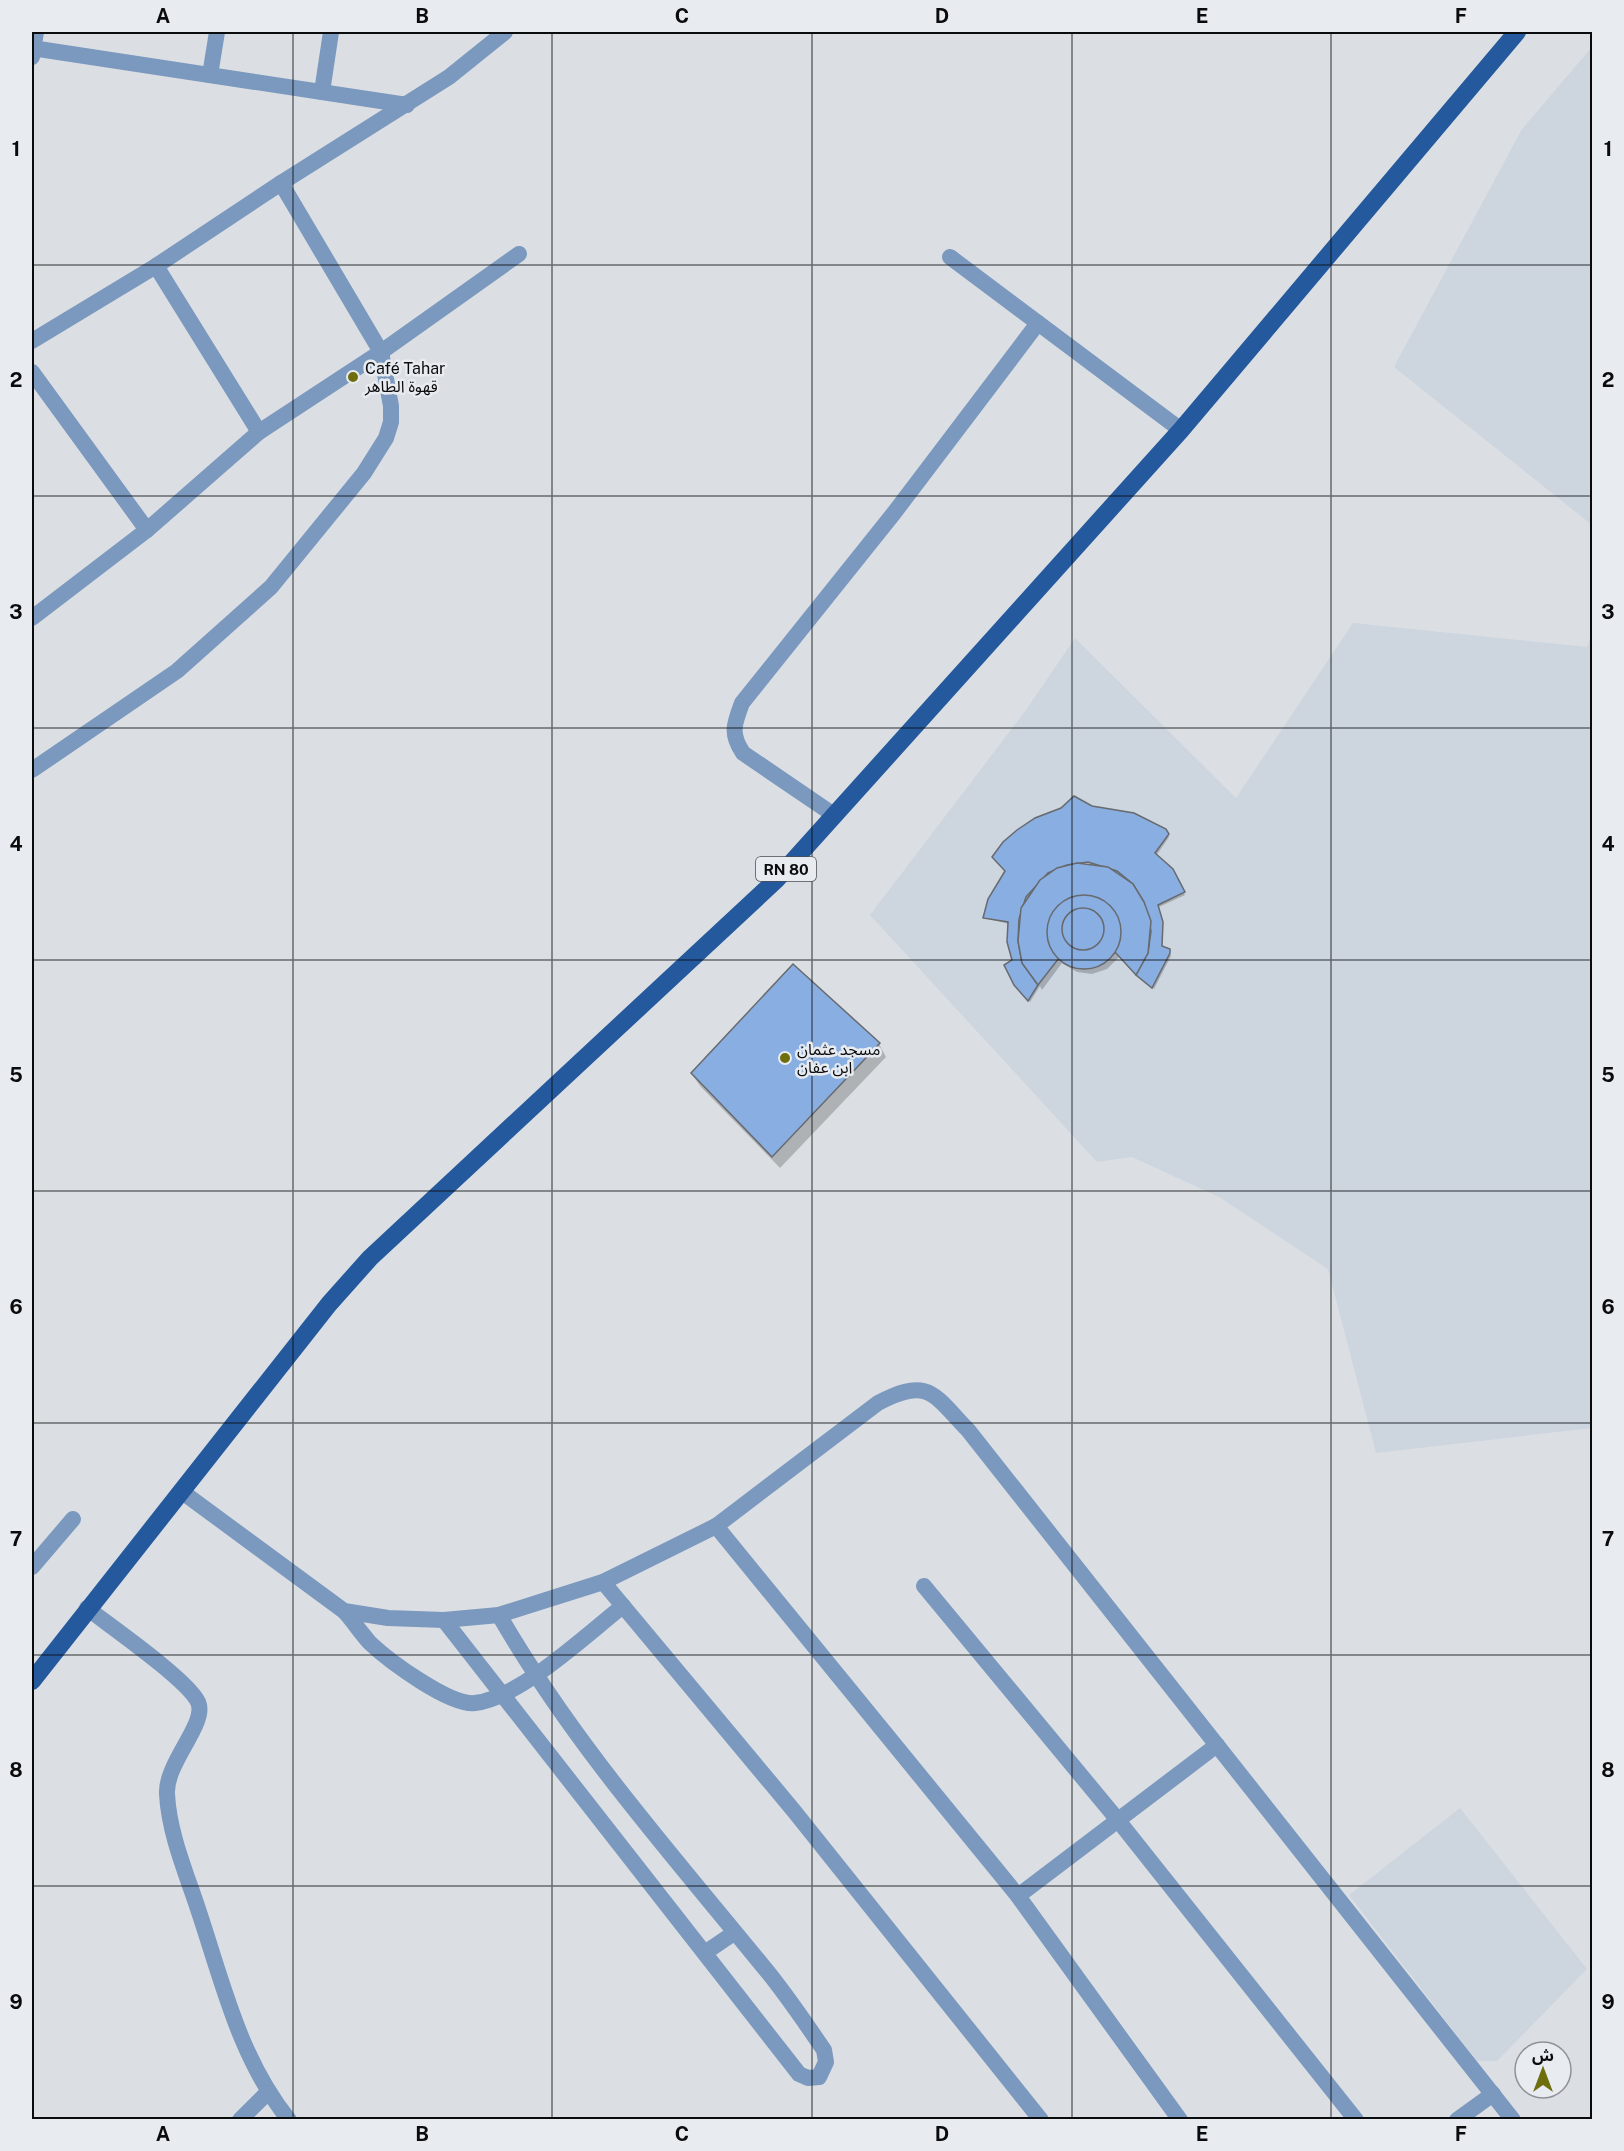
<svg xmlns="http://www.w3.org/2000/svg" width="1624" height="2151" viewBox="0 0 1624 2151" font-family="'Public Sans','Noto Sans Arabic',sans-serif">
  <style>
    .built { fill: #cdd5df }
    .shadow { fill: #0003; fill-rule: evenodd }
    .building { fill: #89aee1; stroke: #676a6e; stroke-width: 1.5 }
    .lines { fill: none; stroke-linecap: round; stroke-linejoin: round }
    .street { stroke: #7b98be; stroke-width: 16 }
    .primary { stroke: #25599d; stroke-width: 18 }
    .grid { fill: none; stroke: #0a0b0d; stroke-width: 1.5; stroke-opacity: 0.55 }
    .poi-dot { fill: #6e6e0f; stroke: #e8ecf0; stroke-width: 2 }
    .labels { text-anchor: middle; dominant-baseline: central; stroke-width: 5; stroke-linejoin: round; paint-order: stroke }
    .shield { fill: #e8ecf0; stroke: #4d4e51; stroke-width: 1.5 }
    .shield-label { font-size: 15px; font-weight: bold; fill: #0a0b0d }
    .poi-label { font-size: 16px; fill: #0a0b0d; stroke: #e8ecf0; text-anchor: start }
    .neatline { fill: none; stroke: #0a0b0d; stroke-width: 2 }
    .grid-label { font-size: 20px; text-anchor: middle; font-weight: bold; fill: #0a0b0d }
  </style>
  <rect width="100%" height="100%" fill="#dbdfe3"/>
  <g class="built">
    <polygon points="1592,47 1592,525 1394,367 1522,129"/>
    <polygon points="1353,623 1587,647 1592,633 1592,1428 1376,1453 1328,1269 1219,1197 1132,1157 1097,1162 870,915 1026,710 1075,638 1236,798"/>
    <polygon points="1460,1808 1587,1969 1497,2061 1477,2061 1349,1895"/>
  </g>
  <g class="shadow">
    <path d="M1091 808 1165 830 1169 837 1156 856 1172 870 1185 895 1159 907 1163 925 1162 948 1169 950 1171 956 1154 989 1119 957 1107 969 1092 974 1077 972 1062 963 1042 990 1040 986 1030 1002 1018 988 1009 924 985 918ZM1070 861 1091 862V863L1084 865Z"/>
    <polygon points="879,1044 886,1057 780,1168 700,1086 692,1074"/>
  </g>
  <g class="building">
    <polygon points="1074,796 1092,806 1134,813 1166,829 1169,834 1155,853 1173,869 1185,892 1158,905 1163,922 1162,946 1170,949 1170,953 1152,988 1136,975 1148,953 1151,931 1144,902 1133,884 1117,871 1088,862 1067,865 1048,873 1026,897 1019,919 1018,941 1022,963 1038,985 1028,1001 1014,985 1004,965 1012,960 1007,942 1008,922 983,918 988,899 1005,871 992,857 1003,842 1017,830 1035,818 1061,808"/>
    <polygon points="1077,863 1108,867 1133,884 1144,902 1151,921 1148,953 1136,975 1115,952 1103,963 1088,968 1072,966 1059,958 1038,985 1022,963 1018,941 1021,908 1040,880 1057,868"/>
    <circle cx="1084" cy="932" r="37"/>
    <circle cx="1083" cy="929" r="21"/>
    <polygon points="793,964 880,1043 772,1157 691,1073"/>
  </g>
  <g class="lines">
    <g class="street">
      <polyline points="32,48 407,105"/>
      <polyline points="32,57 36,32"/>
      <polyline points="210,75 217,32"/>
      <polyline points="322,92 331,32"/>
      <polyline points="950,257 1181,430"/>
      <polyline points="156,266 259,432"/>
      <polyline points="32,341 156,266 281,183 449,77 505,32"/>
      <polyline points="32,372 147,530"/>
      <polyline points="32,618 147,530 259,432 381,352 519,254"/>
      <polyline points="32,770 177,671 271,587 364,473 386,438 391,422 391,406 381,352 281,183"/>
      <path d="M834 815 743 753C730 734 734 724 742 703L894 513 1038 323"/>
      <path d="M181 1491 344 1611 388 1618 444 1620 499 1615 603 1582 716 1526 878 1403C929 1376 934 1395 968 1430L1513 2120"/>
      <polyline points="716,1526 1018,1896 1180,2120"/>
      <polyline points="32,1567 73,1519"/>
      <polyline points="603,1582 794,1811 1041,2120"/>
      <polyline points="924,1586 1117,1819 1356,2120"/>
      <path d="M87 1608C110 1626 188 1680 198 1702 208 1723 165 1763 167 1794 169 1834 187 1875 199 1912 223 1984 240 2059 289 2120"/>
      <path d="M344 1611C353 1621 361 1633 370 1643 389 1661 450 1706 475 1703 520 1698 587 1634 623 1606"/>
      <path d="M444 1620 799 2074 808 2078 819 2077 826 2062 824 2050C804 2021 784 1991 762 1965 669 1851 573 1743 499 1615"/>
      <polyline points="1018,1896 1217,1745"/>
      <polyline points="706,1952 734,1933"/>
      <polyline points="240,2120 267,2093"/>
      <polyline points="1457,2120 1493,2094"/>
    </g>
    <polyline class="primary" points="32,1681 329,1304 370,1258 776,880 1181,430 1517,32"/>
  </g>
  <path class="grid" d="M293 32V2120M552 32V2120M812 32V2120M1072 32V2120M1331 32V2120M32 265H1592M32 496H1592M32 728H1592M32 960H1592M32 1191H1592M32 1423H1592M32 1655H1592M32 1886H1592"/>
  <g class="poi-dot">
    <circle cx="353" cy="377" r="6"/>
    <circle cx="785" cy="1058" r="6"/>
  </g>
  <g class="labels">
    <rect class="shield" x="756" y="857" width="60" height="24" rx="4.5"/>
    <g class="shield-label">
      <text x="786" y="869">RN 80</text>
    </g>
    <g class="poi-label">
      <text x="365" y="368">Café Tahar<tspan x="365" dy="18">قهوة الطاهر</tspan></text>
      <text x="797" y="1049">مسجد عثمان<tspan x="797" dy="18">ابن عفان</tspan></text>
    </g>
  </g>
  <rect width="1624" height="2151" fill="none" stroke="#e8ecf0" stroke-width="66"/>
  <g transform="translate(1543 2070)"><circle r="28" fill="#e8ecf0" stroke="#8f9295" stroke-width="1.5"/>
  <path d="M0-4.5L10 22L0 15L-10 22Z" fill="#6e6e0f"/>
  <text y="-9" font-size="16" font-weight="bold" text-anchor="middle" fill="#0a0b0d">ش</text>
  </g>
  <rect x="33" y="33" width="1558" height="2085" class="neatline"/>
  <g class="grid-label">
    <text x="163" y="23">A</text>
    <text x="422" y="23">B</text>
    <text x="682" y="23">C</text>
    <text x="942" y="23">D</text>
    <text x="1202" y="23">E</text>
    <text x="1461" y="23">F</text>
    <text x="16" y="156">1</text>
    <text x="1608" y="156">1</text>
    <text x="16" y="387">2</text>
    <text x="1608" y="387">2</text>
    <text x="16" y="619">3</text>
    <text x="1608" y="619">3</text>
    <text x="16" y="851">4</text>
    <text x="1608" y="851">4</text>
    <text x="16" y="1082">5</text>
    <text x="1608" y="1082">5</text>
    <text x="16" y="1314">6</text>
    <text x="1608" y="1314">6</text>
    <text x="16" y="1546">7</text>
    <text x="1608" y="1546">7</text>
    <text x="16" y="1777">8</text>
    <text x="1608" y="1777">8</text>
    <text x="16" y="2009">9</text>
    <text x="1608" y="2009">9</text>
    <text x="163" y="2141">A</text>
    <text x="422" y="2141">B</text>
    <text x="682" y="2141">C</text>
    <text x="942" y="2141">D</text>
    <text x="1202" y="2141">E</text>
    <text x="1461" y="2141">F</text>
  </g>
</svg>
